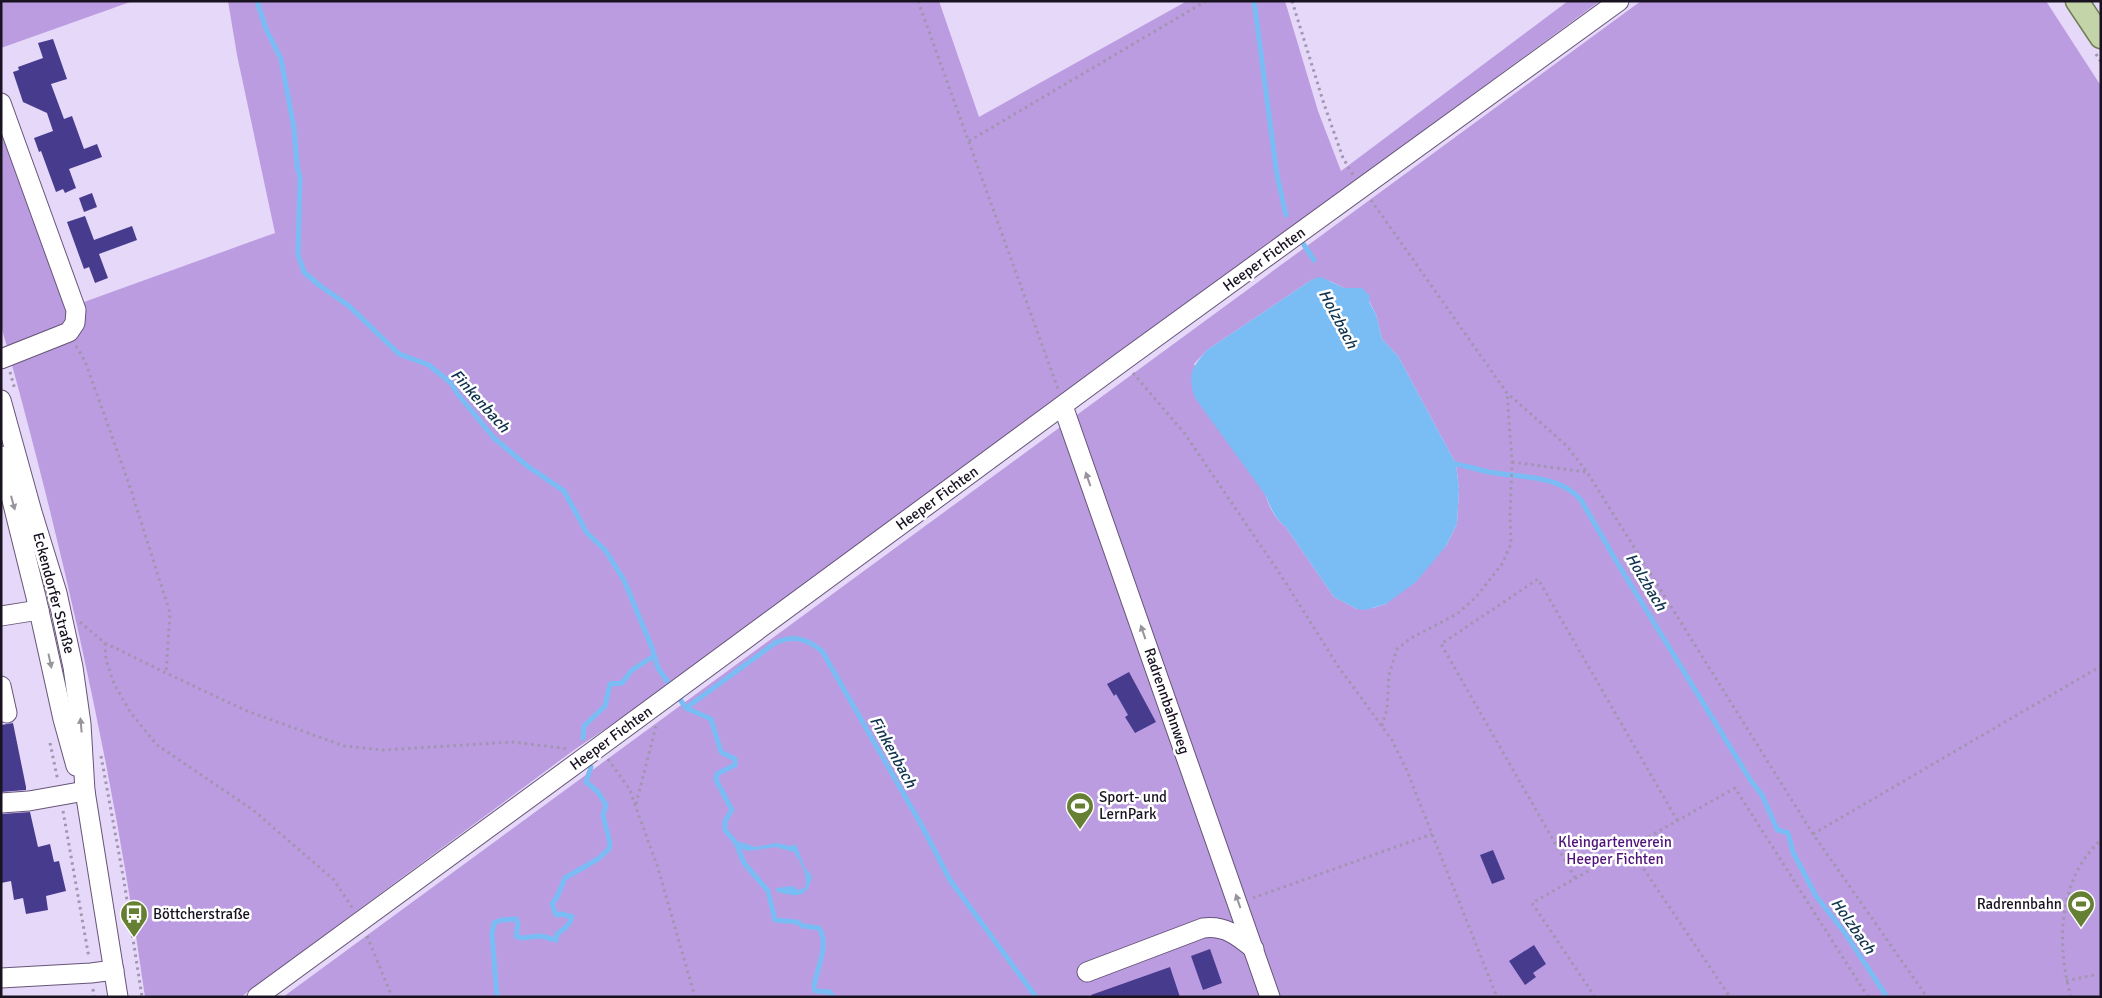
<svg xmlns="http://www.w3.org/2000/svg" width="2102" height="998" viewBox="0 0 2102 998" font-family="Signika,sans-serif">
  <style>
    .green { fill: #bc9ce1; fill-rule: evenodd }
    .water { fill: #7abcf4 }
    .lines { fill: none; stroke-linecap: round; stroke-linejoin: round }
    .stream { stroke: #7abcf4; stroke-width: 5 }
    .building { fill: #473b8e }
    .minor-casing { stroke: #665578; stroke-width: 21 }
    .major-casing { stroke: #6f7e54; stroke-width: 25 }
    .path { stroke: #a195b0; stroke-width: 3; stroke-dasharray: 2.5 4; stroke-linecap: butt }
    .minor { stroke: #fff; stroke-width: 19 }
    .major { stroke: #c4d4a9; stroke-width: 22 }
    .oneway { fill: #98949b }
    .labels { text-anchor: middle; dominant-baseline: central; stroke-width: 5; stroke-linejoin: round; paint-order: stroke }
    .street-label { font-size: 15px; fill: #191221; stroke: #fff }
    .poi-label { font-size: 15px; fill: #191221; stroke: #fff; text-anchor: start }
    .park-label { font-size: 15px; fill: #4f127a; stroke: #fff }
    .water-label { font-size: 16px; font-style: italic; fill: #0f334e; stroke: #fff }
  </style>
  <rect width="100%" height="100%" fill="#e6d8f9"/>
  <g class="green">
    <polygon points="1,1 133,1 1,48"/>
    <path d="M228 1H939L979 117 1187 1H1285L1318 111 1341 171 1568 1H1600L632 711 574 750 241 997H145C115 783 69 573 12 365 39 354 93 341 84 302L275 233 237 55Z"/>
    <path d="M1641 1H2046L2101 86V997H283ZM1313 279 1330 281 1344 288H1362L1376 314 1382 339 1398 356 1456 464 1459 489 1457 524 1446 546 1386 604 1373 608 1357 609 1334 597 1285 526C1276 520 1269 507 1266 496L1194 364 1207 350Z"/>
    <polygon points="1,123 69,312 66,327 8,350 1,326"/>
  </g>
  <g class="water">
    <path d="M1321 277 1344 288H1362L1370 296 1369 302 1376 314 1382 339 1398 356 1456 464 1459 489 1457 524 1446 546 1416 582 1386 604 1365 610 1357 609 1334 597 1285 526C1276 520 1270 507 1266 496L1195 398C1187 375 1192 367 1207 350L1313 279Z"/>
    <path d="M740 842 756 847 776 843 791 846 796 844 805 868 812 876C807 899 798 897 777 892L776 888 793 886 798 890 805 888C809 877 801 862 794 852L775 847 749 851 738 848 736 843Z"/>
  </g>
  <g class="lines">
    <g class="stream">
      <path d="M257 1 266 29 281 59 294 128 297 166 300 177 298 255 304 272 319 285 349 306 399 354 429 365 451 383 457 393 494 438 526 465 564 491 587 533 605 550 624 580 652 648 658 668 686 708 711 719 721 752 735 759V765L717 774 716 780 732 810 725 821V830L736 843 744 863 768 891 775 920 797 922 803 926 819 928C830 945 816 970 814 987L815 991 830 992 833 997"/>
      <polyline points="1254,1 1277,175 1286,215"/>
      <polyline points="1304,245 1314,260"/>
      <path d="M1450 463C1463 465 1476 469 1489 472 1519 478 1559 474 1581 500L1618 564 1751 781 1762 795 1776 827 1778 830 1788 833 1793 852 1816 896 1845 933 1887 997"/>
      <path d="M686 708 775 643C793 635 806 638 822 651L922 826 950 880 1036 997"/>
      <polyline points="583,738 584,726 605,706 610,684 622,683 632,670 654,656"/>
      <path d="M497 997 492 934 494 923 501 920 516 919 518 923 516 936 521 938 541 936 556 940 557 934C564 929 570 925 572 917L562 914 556 915 552 904 557 897 565 878 598 859 609 849 610 843 603 815 606 805 598 792 586 782 591 767"/>
    </g>
  </g>
  <g class="building">
    <polygon points="53,39 67,79 51,84 64,119 72,116 84,149 97,144 102,157 69,169 76,188 65,193 63,189 56,192 41,151 39,152 34,138 53,131 47,113 23,102 13,72 19,70 18,67 43,58 38,43"/>
    <polygon points="92,193 97,207 84,212 79,198"/>
    <polygon points="85,216 94,240 132,226 137,240 99,254 108,278 95,283 89,267 84,269 67,222"/>
    <polygon points="1129,672 1156,722 1135,733 1125,717 1128,715 1116,694 1114,696 1107,684"/>
    <polygon points="13,723 26,787 26,790 1,792 1,725"/>
    <polygon points="30,812 38,847 50,844 54,862 59,861 66,891 46,896 48,910 26,914 23,898 14,900 11,881 1,883 1,814"/>
    <polygon points="1493,850 1505,879 1492,884 1480,855"/>
    <polygon points="1534,945 1546,964 1533,973 1536,977 1525,985 1509,961"/>
    <polygon points="1210,949 1222,983 1203,990 1191,956"/>
    <polygon points="1170,967 1180,997 1092,997 1091,995"/>
  </g>
  <g class="lines">
    <g class="minor-casing">
      <g id="minor">
        <polyline points="1,103 76,310 75,323 69,332 1,359"/>
        <polyline points="1,400 32,512 57,593 73,667 81,724 85,791 118,997"/>
        <polyline points="1063,406 1270,997"/>
        <polyline points="1,456 36,597 63,719 76,766"/>
        <polyline points="1,616 39,610"/>
        <polyline points="1,686 7,713"/>
        <polyline points="1,803 29,801 85,791"/>
        <path d="M1087 972 1203 928C1225 925 1238 936 1254 949"/>
        <polyline points="1,978 91,973 114,970"/>
        <polyline points="257,997 592,752 1123,361 1619,1"/>
      </g>
    </g>
    <g class="major-casing">
      <polyline id="major" points="2077,1 2101,37"/>
    </g>
    <g class="path">
      <polyline points="918,1 1058,389"/>
      <polyline points="1292,1 1324,104 1343,158 1353,175"/>
      <polyline points="2096,54 2101,62"/>
      <polyline points="969,141 1206,1"/>
      <polyline points="1371,200 1507,393 1567,446 1587,472 1813,834 1927,997"/>
      <polyline points="76,346 85,361 129,484 170,613 166,673"/>
      <polyline points="10,372 15,390"/>
      <polyline points="1133,373 1185,434 1284,580 1338,666 1392,740 1407,771 1497,997"/>
      <polyline points="1512,462 1586,472"/>
      <polyline points="80,622 105,643 166,673 247,711 344,746 383,750 513,742 569,749"/>
      <polyline points="105,643 106,660 114,684 131,713 157,745 253,810 334,880 353,909"/>
      <polyline points="1382,726 1387,709 1389,675 1397,649 1411,638 1457,614 1476,597 1502,564 1511,544 1510,514 1512,462 1507,393"/>
      <polyline points="50,743 58,781"/>
      <polyline points="101,756 124,881 142,997"/>
      <polyline points="608,759 630,790 635,805 657,865 695,997"/>
      <polyline points="636,804 656,726"/>
      <polyline points="63,811 89,958"/>
      <polyline points="1813,834 2101,666"/>
      <polyline points="1629,847 1730,997"/>
      <polyline points="1575,878 1441,644 1538,579 1677,820"/>
      <polyline points="1253,898 1432,834"/>
      <polyline points="367,936 392,997"/>
      <polyline points="2066,981 2094,975"/>
      <polyline points="93,989 94,997"/>
      <polyline points="1595,997 1532,903 1735,788 1868,997"/>
      <path d="M2071 997C2056 944 2058 879 2101 840"/>
    </g>
    <use href="#minor" class="minor"/>
    <use href="#major" class="major"/>
  </g>
  <defs><path id="oneway-solid" d="M-6-.8H1V-3.2L6.5 0L1 3.2V.8H-6Z" transform="scale(1.25)"/></defs>
  <g class="oneway">
    <use href="#oneway-solid" transform="translate(1088 479) rotate(-109)"/>
    <use href="#oneway-solid" transform="translate(13 503) rotate(75)"/>
    <use href="#oneway-solid" transform="translate(1143 632) rotate(-109)"/>
    <use href="#oneway-solid" transform="translate(50 661) rotate(78)"/>
    <use href="#oneway-solid" transform="translate(81 725) rotate(-95)"/>
    <use href="#oneway-solid" transform="translate(1238 901) rotate(-109)"/>
  </g>
  <defs>
    <g id="stadium-pin" transform="scale(1.4375)"><path d="M0 17L-7.5 6A9.5 9.5 0 1 1 7.5 6Z" fill="#657f33" stroke="#fff"/><path d="M0-5a6.5 5 0 1 0 0 10a6.5 5 0 1 0 0-10ZM-3.5-1.8h7v3.6h-7Z" fill="#fff"/></g>
    <g id="bus-pin" transform="scale(1.4375)"><path d="M0 17L-7.5 6A9.5 9.5 0 1 1 7.5 6Z" fill="#657f33" stroke="#fff"/><path d="M-5-6H5V4H4V6H2V4H-2V6H-4V4H-5ZM-3.5-4V0h7V-4ZM-3.5 1.2v1.5H-2V1.2ZM2 1.2v1.5H3.5V1.2Z" fill="#fff"/></g>
  </defs>
  <g fill-rule="evenodd">
    <use href="#stadium-pin" x="1080" y="806"/>
    <use href="#stadium-pin" x="2081" y="904"/>
    <use href="#bus-pin" x="134" y="914"/>
  </g>
  <g class="labels">
    <g class="street-label">
      <text transform="translate(1264 259) rotate(-36)">Heeper Fichten</text>
      <text transform="translate(937 498) rotate(-36)">Heeper Fichten</text>
      <text transform="translate(54 593) rotate(75)">Eckendorfer Straße</text>
      <text transform="translate(1167 701) rotate(71)">Radrennbahnweg</text>
      <text transform="translate(611 738) rotate(-36)">Heeper Fichten</text>
    </g>
    <g class="poi-label">
      <text x="1099" y="797">Sport- und<tspan x="1099" dy="17">LernPark</tspan></text>
      <text x="2062" y="904" text-anchor="end">Radrennbahn</text>
      <text x="153" y="914">Böttcherstraße</text>
    </g>
    <g class="park-label">
      <text x="1615" y="842">Kleingartenverein<tspan x="1615" dy="17">Heeper Fichten</tspan></text>
    </g>
    <g class="water-label">
      <text transform="translate(1338 319) rotate(62)">Holzbach</text>
      <text transform="translate(480 401) rotate(48)">Finkenbach</text>
      <text transform="translate(1646 582) rotate(59)">Holzbach</text>
      <text transform="translate(893 752) rotate(61)">Finkenbach</text>
      <text transform="translate(1853 926) rotate(55)">Holzbach</text>
    </g>
  </g>
  <rect width="2102" height="998" fill="none" stroke="#191221" stroke-width="5"/>
</svg>
